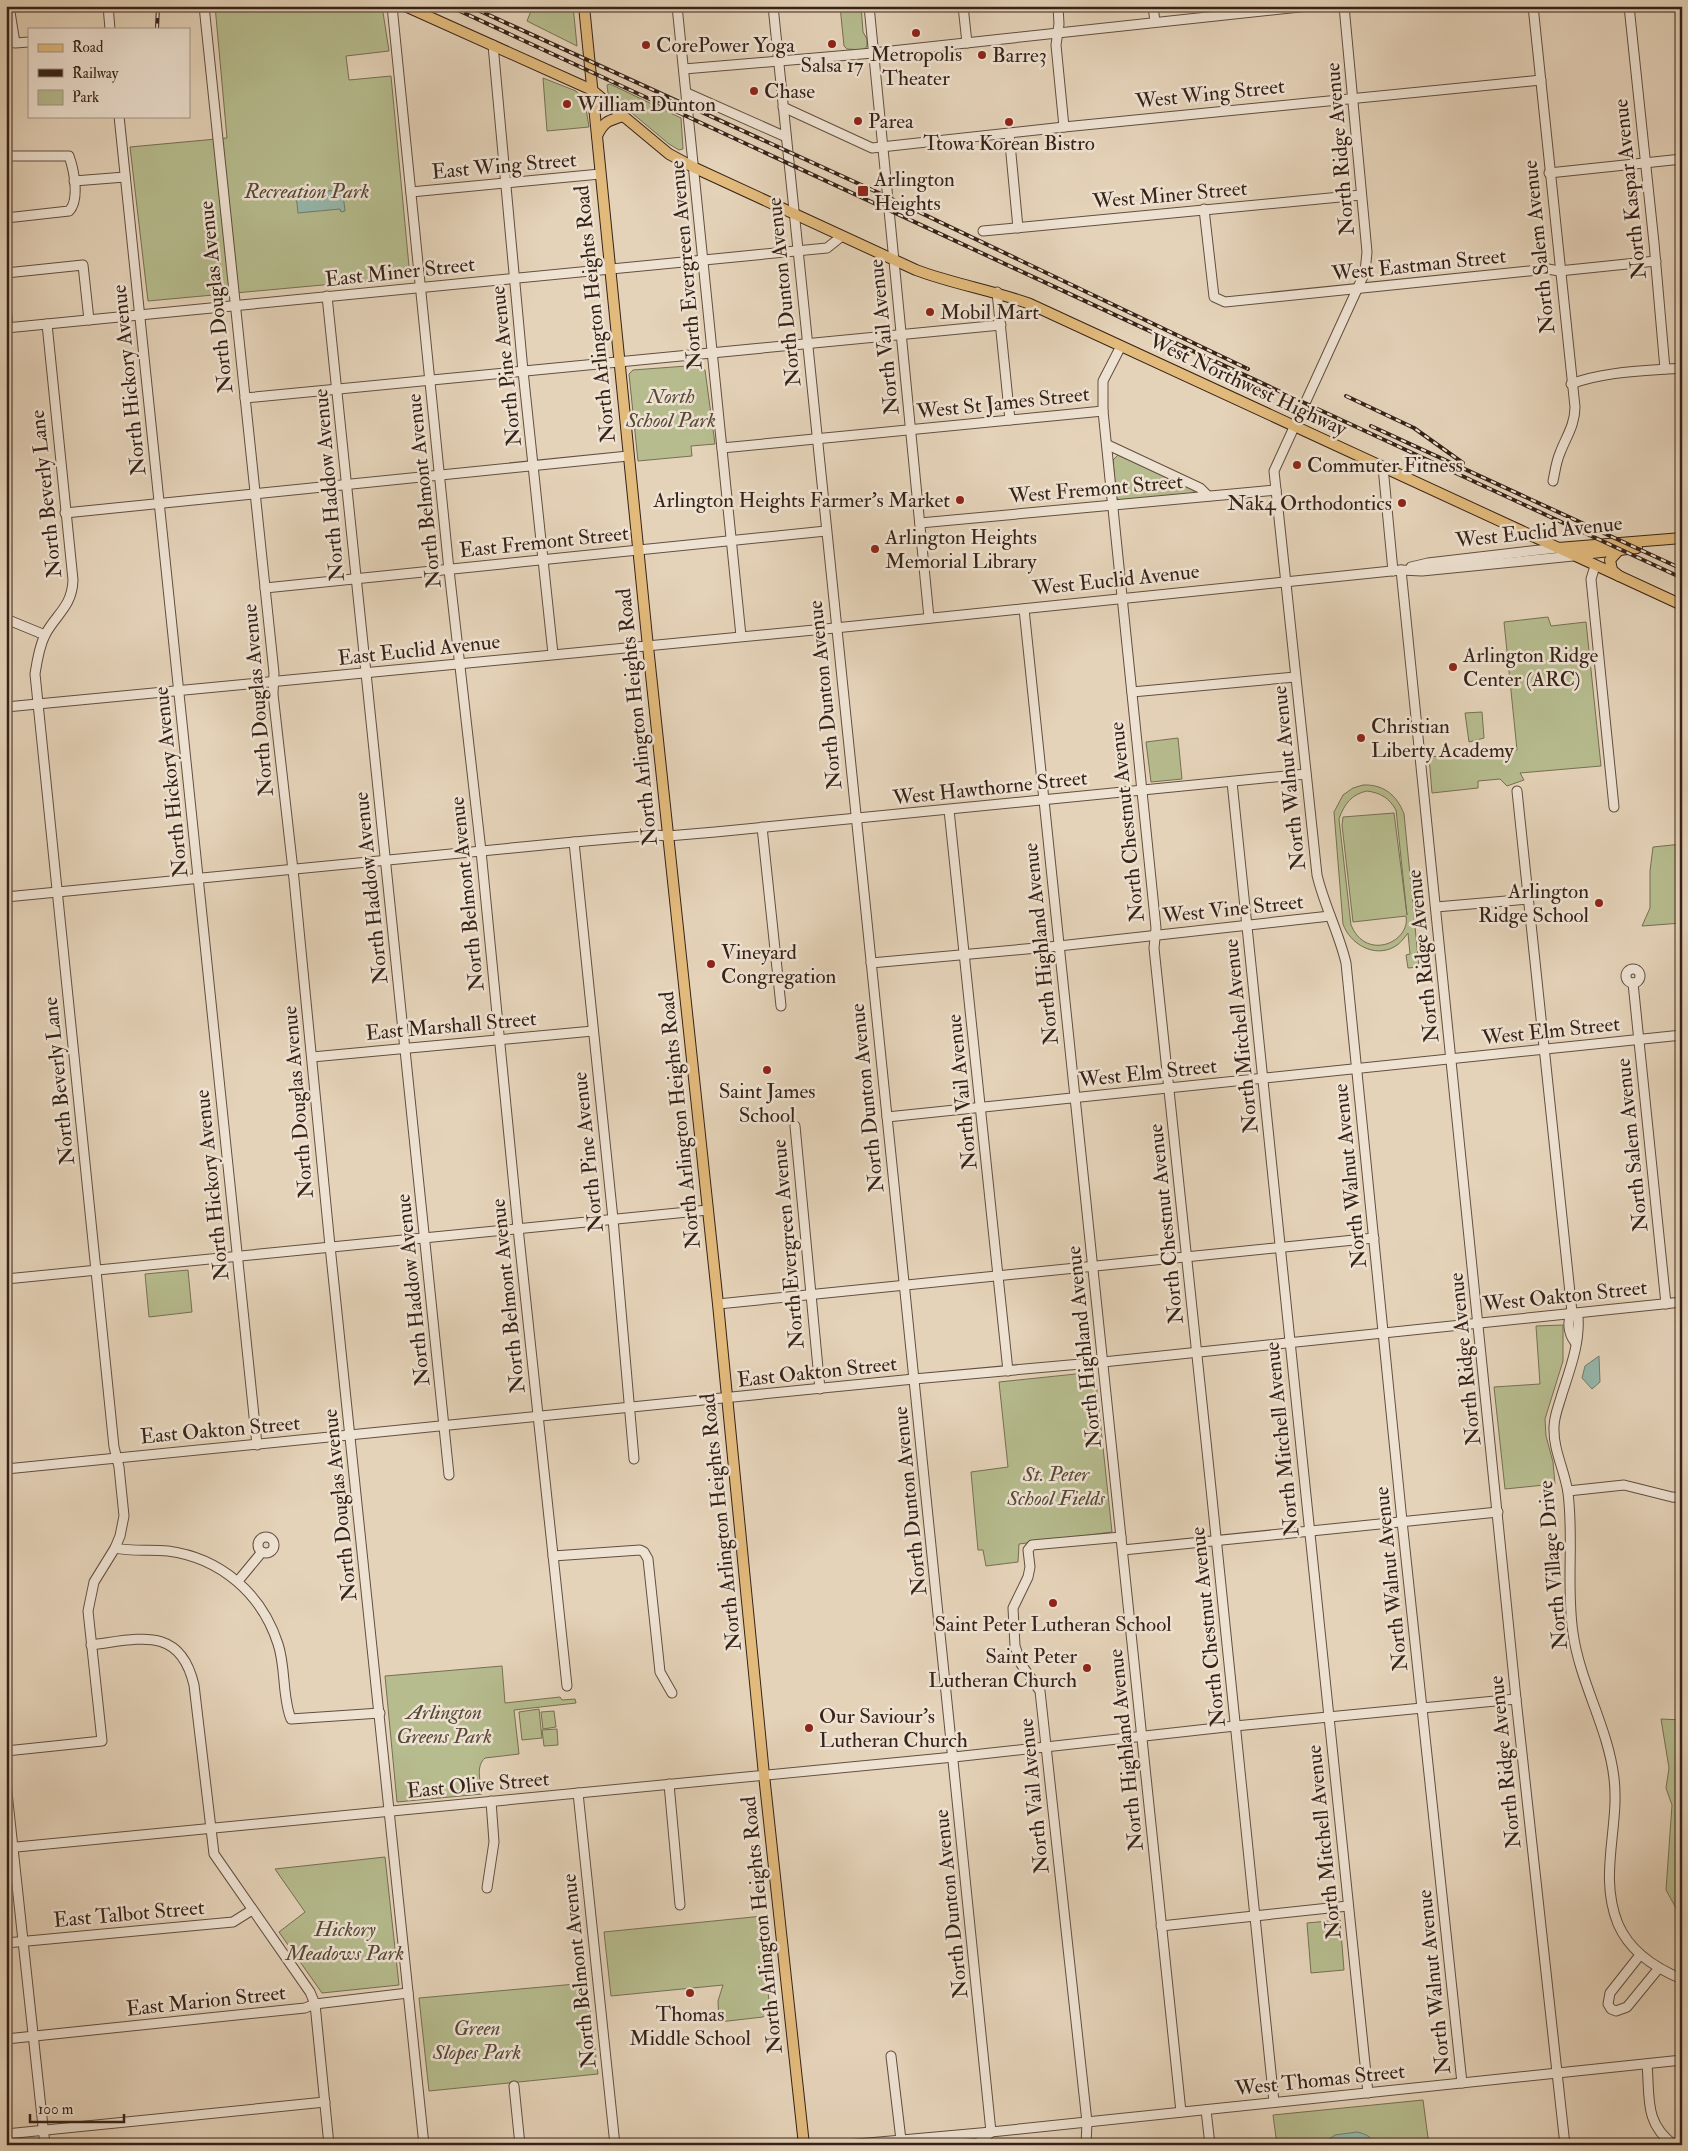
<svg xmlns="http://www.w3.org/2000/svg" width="1688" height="2151" viewBox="0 0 1688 2151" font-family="'IM FELL Double Pica',serif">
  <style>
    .green { fill: #b6bc8e; stroke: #766f53; fill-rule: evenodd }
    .water { fill: #96b8ac; stroke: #707c71 }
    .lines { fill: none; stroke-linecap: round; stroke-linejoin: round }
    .minor-casing { stroke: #624e40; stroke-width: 11 }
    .major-casing { stroke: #362218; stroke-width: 12 }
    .minor { stroke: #eee2d2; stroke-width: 9 }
    .major { stroke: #e2ba7c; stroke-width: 10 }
    .rail-casing { stroke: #362218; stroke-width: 4 }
    .rail { stroke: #eee2d2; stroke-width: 2; stroke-dasharray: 5.5; stroke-linecap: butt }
    .poi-dot { fill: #8f2418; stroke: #eee2d2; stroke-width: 2 }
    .labels { text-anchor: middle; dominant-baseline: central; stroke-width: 5; stroke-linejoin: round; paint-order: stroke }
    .poi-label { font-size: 21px; fill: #362218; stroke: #eee2d2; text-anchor: start }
    .street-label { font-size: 21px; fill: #362218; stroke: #eee2d2 }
    .park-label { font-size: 21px; font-style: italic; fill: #564836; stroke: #eee2d2 }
  </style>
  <rect width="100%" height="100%" fill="#e5d3b9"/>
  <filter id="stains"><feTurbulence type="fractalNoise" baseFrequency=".004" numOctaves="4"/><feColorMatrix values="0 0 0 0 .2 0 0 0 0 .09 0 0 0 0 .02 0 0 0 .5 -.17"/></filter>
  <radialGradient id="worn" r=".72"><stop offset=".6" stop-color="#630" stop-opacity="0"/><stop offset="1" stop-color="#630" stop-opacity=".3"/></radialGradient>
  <g class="green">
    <polygon points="215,6 382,6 389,51 346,56 349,80 391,76 410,277 148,301 130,147 227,138"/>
    <polygon points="533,6 573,6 577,46 527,21"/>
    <polygon points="840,6 861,6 863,32 867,39 867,46 864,50 847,49 844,46"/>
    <polygon points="543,78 576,91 585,102 589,127 547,131"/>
    <polygon points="610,84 681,118 683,149 679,150 669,144 608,93 607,85"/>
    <polygon points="700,365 705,370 715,444 691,446 692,456 638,461 629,374 633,370"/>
    <polygon points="1118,455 1192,488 1194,492 1192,494 1120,500 1116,498 1113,460"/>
    <polygon points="1548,617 1551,626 1586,622 1601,766 1520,773 1524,780 1507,786 1500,779 1478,781 1478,788 1432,793 1429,757 1517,750 1504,622"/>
    <polygon points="1482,712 1484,738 1469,742 1465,713"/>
    <polygon points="1178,738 1182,779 1151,782 1146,742"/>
    <path d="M1363 785C1383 784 1397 795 1404 814L1419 967 1408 968 1406 955 1410 954 1408 933C1404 938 1400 944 1394 947 1374 958 1350 944 1343 924L1334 812 1343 795 1353 788ZM1367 791C1381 793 1389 798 1396 810L1407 915 1394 813 1343 817 1342 825 1353 922 1406 916C1411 942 1366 962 1351 925L1339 819C1344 804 1352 794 1367 791Z"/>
    <polygon points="1682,844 1682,923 1642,926 1650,908 1650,871 1653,847"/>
    <polygon points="188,1270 192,1312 149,1317 145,1274"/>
    <polygon points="1563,1325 1563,1361 1545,1419 1546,1436 1553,1462 1555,1484 1505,1489 1494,1387 1540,1384 1536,1326"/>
    <polygon points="1095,1372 1112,1532 1019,1544 1018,1562 986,1566 983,1550 978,1550 971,1472 1008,1467 999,1382"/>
    <path d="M502 1666 505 1703 560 1697 562 1700 575 1699 576 1703 514 1710 519 1754 485 1758C475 1767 481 1782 482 1794L397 1802 385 1676Z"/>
    <polygon points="539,1709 542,1738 522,1740 519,1712"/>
    <polygon points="554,1711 556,1727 543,1729 541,1712"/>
    <polygon points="1661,1719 1682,1720 1682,1919 1666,1890 1672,1805 1666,1788 1669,1768"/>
    <polygon points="557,1729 558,1745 544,1746 542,1730"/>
    <polygon points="385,1857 399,1985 322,1993 279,1932 305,1912 275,1869"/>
    <polygon points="763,1916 770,1981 767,1981 770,2011 763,2017 719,2022 718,2001 723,1985 611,1996 604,1932"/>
    <polygon points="1340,1920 1344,1970 1311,1973 1307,1923"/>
    <polygon points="587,1983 598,2074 429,2091 419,1998"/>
    <polygon points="1423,2100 1429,2145 1277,2145 1273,2115"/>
  </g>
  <g class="water">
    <polygon points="338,185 342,185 345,211 341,212 340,209 298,213 296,194 338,190"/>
    <polygon points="1599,1356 1600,1382 1592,1389 1582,1378 1585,1366"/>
    <path d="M1357 2132C1365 2134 1372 2136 1374 2145H1320L1335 2135Z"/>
  </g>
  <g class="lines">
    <g class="minor-casing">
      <g id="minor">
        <polyline points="9,6 15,43 29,42"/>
        <polyline points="108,6 110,29"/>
        <polyline points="204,6 274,673 273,694 294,879 330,1246 424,2145"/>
        <polyline points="392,6 449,570 481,851 518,1228 567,1686"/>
        <polyline points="677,6 741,636"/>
        <path d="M773 6C841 715 922 1423 991 2132"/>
        <polyline points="869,6 929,618"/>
        <polyline points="963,6 967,43"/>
        <polyline points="1058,6 1059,24 1056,45 1064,127"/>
        <polyline points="1153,6 1155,22"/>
        <path d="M1344 6 1367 252 1365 272 1274 471 1317 875C1324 905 1339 933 1346 963L1402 1521 1462 2083"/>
        <path d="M1533 6 1575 407C1575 425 1566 437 1560 453 1556 462 1555 472 1553 481"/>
        <polyline points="1629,6 1654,243 1665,369"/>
        <polyline points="493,45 523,371 553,654"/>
        <polyline points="684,69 873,53 1309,6"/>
        <polyline points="687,93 786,137"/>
        <polyline points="783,107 872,148 1064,127 1541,80"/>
        <polyline points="119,116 257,1445"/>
        <polyline points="1009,133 1018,228"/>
        <path d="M6 156H69C74 170 80 200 69 211L6 218"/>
        <polyline points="1549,173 1682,159"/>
        <polyline points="74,181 125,177"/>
        <polyline points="411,192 600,174"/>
        <polyline points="1204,209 1214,297 1225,302 1548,269 1559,271 1656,261"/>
        <polyline points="983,231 1361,195"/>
        <polyline points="6,273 83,265 89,320"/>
        <polyline points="997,292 1010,420"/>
        <polyline points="327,296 449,1475"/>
        <polyline points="6,306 8,327"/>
        <polyline points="6,328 827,248 842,236"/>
        <path d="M1121 346 1103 381V411L1156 928 1154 948C1196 1332 1234 1718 1274 2102"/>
        <path d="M1571 384C1605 371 1646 371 1682 368"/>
        <polyline points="245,398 1001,325"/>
        <polyline points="1108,445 1200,488 1208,496"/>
        <polyline points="722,448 1103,411"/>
        <polyline points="1383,467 1393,571"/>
        <polyline points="65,513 628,456"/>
        <polyline points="920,523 1276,490"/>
        <polyline points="1595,566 1591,579 1614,807"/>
        <polyline points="1411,567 1428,563 1557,548"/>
        <polyline points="1401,570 1516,1699 1565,2145"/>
        <polyline points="265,588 826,531"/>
        <polyline points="1024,609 1181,2112"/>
        <polyline points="6,619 45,635"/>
        <polyline points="1132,692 1295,677"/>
        <polyline points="6,707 835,628 1401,570 1422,571 1573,556"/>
        <polyline points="1232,782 1368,2093"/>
        <polyline points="1517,791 1572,1312"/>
        <polyline points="949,810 1008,1371"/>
        <polyline points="762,827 781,1006"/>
        <polyline points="574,842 613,1219 634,1459"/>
        <polyline points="6,897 574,842 655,835 668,836 715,832 1306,774"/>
        <polyline points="1436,907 1528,899"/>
        <polyline points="871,963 1059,946 1330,916"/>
        <circle cx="1633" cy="976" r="7"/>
        <polyline points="1633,983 1666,1304"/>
        <polyline points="312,1057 593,1031"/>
        <polyline points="887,1117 1682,1035"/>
        <polyline points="795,1126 820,1389"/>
        <polyline points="6,1279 708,1210"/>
        <polyline points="718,1304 1374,1238"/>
        <path d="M1572 1312 1578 1317C1580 1343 1570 1369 1562 1394 1559 1405 1554 1416 1554 1427 1553 1450 1565 1471 1568 1493 1574 1540 1566 1586 1573 1633 1580 1683 1608 1727 1614 1778 1620 1827 1598 1875 1618 1924 1630 1952 1655 1968 1682 1979"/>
        <path d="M1572 1312C1567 1321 1568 1333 1575 1342"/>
        <polyline points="6,1469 914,1379 1103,1362 1682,1302"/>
        <polyline points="1568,1491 1624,1485 1672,1497 1682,1498"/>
        <circle cx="266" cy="1545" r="8"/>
        <path d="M115 1548C133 1552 150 1549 168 1551 221 1558 262 1594 278 1644 286 1668 282 1697 291 1719L380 1713"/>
        <polyline points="1123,1550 1498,1512"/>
        <polyline points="553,1556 640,1550 644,1552 648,1559 660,1672 672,1693"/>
        <polyline points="238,1581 262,1552"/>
        <path d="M91 1645C139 1639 180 1625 194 1685L214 1854 310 1992 315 2004 329 2145"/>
        <path d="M6 1751 102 1741 88 1611 94 1582 115 1548 120 1536 124 1516 119 1467 114 1447 35 674C37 661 39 647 45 635 56 614 72 607 73 580L47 324"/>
        <polyline points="6,1783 45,2145"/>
        <polyline points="669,1784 680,1905"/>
        <polyline points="578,1793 615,2145"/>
        <polyline points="6,1848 954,1757 1235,1726 1516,1699"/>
        <polyline points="487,1888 494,1842 491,1801"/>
        <polyline points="1161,1926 1348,1906"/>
        <polyline points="6,1943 233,1922 252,1910"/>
        <polyline points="1640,1955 1610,1993 1608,2004 1611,2009 1616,2011 1627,2007 1659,1968"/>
        <polyline points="6,2039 305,2008 315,2004 408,1993"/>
        <polyline points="891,2056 901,2140"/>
        <path d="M1647 2064C1650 2098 1644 2123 1674 2145"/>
        <polyline points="514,2086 520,2145"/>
        <polyline points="1206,2110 1210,2145"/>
        <polyline points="6,2134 325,2102"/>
        <polyline points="846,2145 991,2132 1682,2060"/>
        <polyline points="976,2145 991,2132"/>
        <polyline points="1086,2145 1087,2122 1040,1691 1021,1664 1015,1646 1013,1608 1028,1577 1030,1567 1028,1550 1032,1545 1121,1537"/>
      </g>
    </g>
    <g class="major-casing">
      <g id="major">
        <path d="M405 6 592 90 669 154 695 168 916 270C953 284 992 290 1030 304L1682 605"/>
        <polyline points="584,6 647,637 718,1304 764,1775 804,2145"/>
        <path d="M597 136C604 121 608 121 623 116"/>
        <polyline points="1558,548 1682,538"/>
        <polyline points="1618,551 1610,560 1612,570 1619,576"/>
        <polyline points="1574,555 1637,548"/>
      </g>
    </g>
    <use href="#minor" class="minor"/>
    <use href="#major" class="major"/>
    <g class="rail-casing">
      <g id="rail">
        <polyline points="449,6 1682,578"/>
        <polyline points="469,6 879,193 1248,369"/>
        <polyline points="157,29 158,6"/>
        <polyline points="1346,396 1414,428 1463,463"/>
        <polyline points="1371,426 1682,569"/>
      </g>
    </g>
    <use href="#rail" class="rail"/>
  </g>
  <g class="poi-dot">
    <circle cx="916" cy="33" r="5"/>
    <circle cx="832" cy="44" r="5"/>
    <circle cx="646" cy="45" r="5"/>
    <circle cx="982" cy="55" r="5"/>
    <circle cx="754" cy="91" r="5"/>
    <circle cx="567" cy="104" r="5"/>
    <circle cx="858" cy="121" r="5"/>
    <circle cx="1009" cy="122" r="5"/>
    <rect x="857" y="185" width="12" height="12" rx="2.5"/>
    <circle cx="930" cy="312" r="5"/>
    <circle cx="1297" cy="465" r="5"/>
    <circle cx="960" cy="500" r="5"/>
    <circle cx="1402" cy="503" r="5"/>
    <circle cx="875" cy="549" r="5"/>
    <circle cx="1453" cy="667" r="5"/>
    <circle cx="1361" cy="738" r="5"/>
    <circle cx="1599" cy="903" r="5"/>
    <circle cx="711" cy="964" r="5"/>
    <circle cx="767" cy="1070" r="5"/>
    <circle cx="1053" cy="1603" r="5"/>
    <circle cx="1087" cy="1668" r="5"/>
    <circle cx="809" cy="1728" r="5"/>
    <circle cx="690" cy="1993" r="5"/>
  </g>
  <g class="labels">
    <g class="poi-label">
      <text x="656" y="45">CorePower Yoga</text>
      <text x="916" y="54" text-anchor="middle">Metropolis<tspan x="916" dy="24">Theater</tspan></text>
      <text x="992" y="55">Barre3</text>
      <text x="832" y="65" text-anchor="middle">Salsa 17</text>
      <text x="764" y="91">Chase</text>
      <text x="577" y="104">William Dunton</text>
      <text x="868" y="121">Parea</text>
      <text x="1009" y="143" text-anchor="middle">Ttowa Korean Bistro</text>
      <text x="874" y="179">Arlington<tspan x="874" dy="24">Heights</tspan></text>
      <text x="940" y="312">Mobil Mart</text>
      <text x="1307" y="465">Commuter Fitness</text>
      <text x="950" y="500" text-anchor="end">Arlington Heights Farmer's Market</text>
      <text x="1392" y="503" text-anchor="end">Nak4 Orthodontics</text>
      <text x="885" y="537">Arlington Heights<tspan x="885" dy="24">Memorial Library</tspan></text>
      <text x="1463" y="655">Arlington Ridge<tspan x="1463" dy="24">Center (ARC)</tspan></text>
      <text x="1371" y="726">Christian<tspan x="1371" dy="24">Liberty Academy</tspan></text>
      <text x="1589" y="891" text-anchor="end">Arlington<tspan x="1589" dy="24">Ridge School</tspan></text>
      <text x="721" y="952">Vineyard<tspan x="721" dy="24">Congregation</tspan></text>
      <text x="767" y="1091" text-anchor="middle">Saint James<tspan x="767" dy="24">School</tspan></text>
      <text x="1053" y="1624" text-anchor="middle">Saint Peter Lutheran School</text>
      <text x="1077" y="1656" text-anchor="end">Saint Peter<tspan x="1077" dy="24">Lutheran Church</tspan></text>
      <text x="819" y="1716">Our Saviour's<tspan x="819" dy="24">Lutheran Church</tspan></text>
      <text x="690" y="2014" text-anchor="middle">Thomas<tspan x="690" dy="24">Middle School</tspan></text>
    </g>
    <g class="street-label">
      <text transform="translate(1210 94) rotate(-6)">West Wing Street</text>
      <text transform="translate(1340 149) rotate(-95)">North Ridge Avenue</text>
      <text transform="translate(504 166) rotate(-5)">East Wing Street</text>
      <text transform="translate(1630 189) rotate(-96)">North Kaspar Avenue</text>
      <text transform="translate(1170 195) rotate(-5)">West Miner Street</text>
      <text transform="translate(1539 247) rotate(-96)">North Salem Avenue</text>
      <text transform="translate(686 265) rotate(-95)">North Evergreen Avenue</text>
      <text transform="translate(1419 265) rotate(-6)">West Eastman Street</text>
      <text transform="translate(400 272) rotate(-6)">East Miner Street</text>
      <text transform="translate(784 292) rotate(-96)">North Dunton Avenue</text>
      <text transform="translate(216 297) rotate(-96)">North Douglas Avenue</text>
      <text transform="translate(595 314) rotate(-96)">North Arlington Heights Road</text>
      <text transform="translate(884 337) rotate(-96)">North Vail Avenue</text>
      <text transform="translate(506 366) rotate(-96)">North Pine Avenue</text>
      <text transform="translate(129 380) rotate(-96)">North Hickory Avenue</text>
      <text transform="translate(1248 385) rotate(25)">West Northwest Highway</text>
      <text transform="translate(1003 403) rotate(-6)">West St James Street</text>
      <text transform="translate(329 485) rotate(-95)">North Haddow Avenue</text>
      <text transform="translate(1096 489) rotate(-5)">West Fremont Street</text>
      <text transform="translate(424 491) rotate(-96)">North Belmont Avenue</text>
      <text transform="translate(46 494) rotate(-96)">North Beverly Lane</text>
      <text transform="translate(1539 532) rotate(-6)">West Euclid Avenue</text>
      <text transform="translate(544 542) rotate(-6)">East Fremont Street</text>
      <text transform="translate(1116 580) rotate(-6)">West Euclid Avenue</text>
      <text transform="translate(419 650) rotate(-6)">East Euclid Avenue</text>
      <text transform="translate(825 695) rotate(-96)">North Dunton Avenue</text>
      <text transform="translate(258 700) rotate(-95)">North Douglas Avenue</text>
      <text transform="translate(637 717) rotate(-96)">North Arlington Heights Road</text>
      <text transform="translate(1289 778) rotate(-96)">North Walnut Avenue</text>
      <text transform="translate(171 782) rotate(-96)">North Hickory Avenue</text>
      <text transform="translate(990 788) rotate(-6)">West Hawthorne Street</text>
      <text transform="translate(1127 822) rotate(-96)">North Chestnut Avenue</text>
      <text transform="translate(371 888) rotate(-96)">North Haddow Avenue</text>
      <text transform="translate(467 894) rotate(-96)">North Belmont Avenue</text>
      <text transform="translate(1233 909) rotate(-6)">West Vine Street</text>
      <text transform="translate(1041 944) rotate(-96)">North Highland Avenue</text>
      <text transform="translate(1423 956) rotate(-96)">North Ridge Avenue</text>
      <text transform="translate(451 1026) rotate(-5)">East Marshall Street</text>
      <text transform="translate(1551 1031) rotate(-6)">West Elm Street</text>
      <text transform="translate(1241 1036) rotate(-96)">North Mitchell Avenue</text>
      <text transform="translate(1148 1073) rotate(-6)">West Elm Street</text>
      <text transform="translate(59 1081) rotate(-96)">North Beverly Lane</text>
      <text transform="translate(962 1092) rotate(-96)">North Vail Avenue</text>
      <text transform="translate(867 1098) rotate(-96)">North Dunton Avenue</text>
      <text transform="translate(298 1102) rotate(-95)">North Douglas Avenue</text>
      <text transform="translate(680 1120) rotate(-96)">North Arlington Heights Road</text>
      <text transform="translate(1632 1145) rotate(-96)">North Salem Avenue</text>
      <text transform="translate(588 1152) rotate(-96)">North Pine Avenue</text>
      <text transform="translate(1350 1176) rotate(-96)">North Walnut Avenue</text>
      <text transform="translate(212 1185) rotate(-96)">North Hickory Avenue</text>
      <text transform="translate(1166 1224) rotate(-96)">North Chestnut Avenue</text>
      <text transform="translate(788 1244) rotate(-95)">North Evergreen Avenue</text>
      <text transform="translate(413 1290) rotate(-96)">North Haddow Avenue</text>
      <text transform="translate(508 1296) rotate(-96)">North Belmont Avenue</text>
      <text transform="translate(1565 1296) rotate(-6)">West Oakton Street</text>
      <text transform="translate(1084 1347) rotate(-96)">North Highland Avenue</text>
      <text transform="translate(1465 1359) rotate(-96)">North Ridge Avenue</text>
      <text transform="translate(817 1372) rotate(-6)">East Oakton Street</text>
      <text transform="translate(220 1430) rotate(-5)">East Oakton Street</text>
      <text transform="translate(1282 1439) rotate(-96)">North Mitchell Avenue</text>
      <text transform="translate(910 1501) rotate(-96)">North Dunton Avenue</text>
      <text transform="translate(340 1505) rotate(-96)">North Douglas Avenue</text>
      <text transform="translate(721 1522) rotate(-96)">North Arlington Heights Road</text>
      <text transform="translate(1553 1565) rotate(-95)">North Village Drive</text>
      <text transform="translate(1391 1579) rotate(-96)">North Walnut Avenue</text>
      <text transform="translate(1208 1627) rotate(-96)">North Chestnut Avenue</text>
      <text transform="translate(1126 1750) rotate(-96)">North Highland Avenue</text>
      <text transform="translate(1505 1762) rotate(-96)">North Ridge Avenue</text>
      <text transform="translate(478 1785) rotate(-5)">East Olive Street</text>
      <text transform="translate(1034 1796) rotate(-96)">North Vail Avenue</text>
      <text transform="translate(1324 1842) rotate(-96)">North Mitchell Avenue</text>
      <text transform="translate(951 1904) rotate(-96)">North Dunton Avenue</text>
      <text transform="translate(129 1914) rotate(-5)">East Talbot Street</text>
      <text transform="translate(762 1925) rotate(-96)">North Arlington Heights Road</text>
      <text transform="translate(579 1971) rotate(-96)">North Belmont Avenue</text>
      <text transform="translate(1434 1982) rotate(-96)">North Walnut Avenue</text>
      <text transform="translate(206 2001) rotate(-6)">East Marion Street</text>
      <text transform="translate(1320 2080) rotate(-6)">West Thomas Street</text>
    </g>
    <g class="park-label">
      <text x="307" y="191">Recreation Park</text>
      <text x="671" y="396">North<tspan x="671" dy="24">School Park</tspan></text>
      <text x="1056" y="1474">St. Peter<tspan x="1056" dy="24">School Fields</tspan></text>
      <text x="444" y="1712">Arlington<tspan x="444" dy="24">Greens Park</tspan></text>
      <text x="345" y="1929">Hickory<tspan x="345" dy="24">Meadows Park</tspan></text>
      <text x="477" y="2028">Green<tspan x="477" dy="24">Slopes Park</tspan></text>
    </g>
  </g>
  <rect width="1688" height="2151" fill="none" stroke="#e5d3b9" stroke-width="25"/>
  <rect x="8" y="8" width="1673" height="2136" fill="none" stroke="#362218" stroke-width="2.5"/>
  <rect x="12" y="12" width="1663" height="2126" fill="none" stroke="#362218"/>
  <rect x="28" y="28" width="162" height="90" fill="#eee2d2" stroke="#a49588"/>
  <rect x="38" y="44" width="25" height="8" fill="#e2ba7c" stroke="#a49588"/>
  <text x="72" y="52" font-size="15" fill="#362218">Road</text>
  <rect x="38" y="69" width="25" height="8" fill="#362218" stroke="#a49588"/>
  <text x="72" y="78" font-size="15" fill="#362218">Railway</text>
  <rect x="38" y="90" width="25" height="15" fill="#b6bc8e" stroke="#a49588"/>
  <text x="72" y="102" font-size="15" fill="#362218">Park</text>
  <path d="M30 2114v8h94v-8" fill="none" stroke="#362218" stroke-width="2.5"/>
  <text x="38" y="2114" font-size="15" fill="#362218" stroke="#eee2d2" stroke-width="4" paint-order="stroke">100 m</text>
  <rect width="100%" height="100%" filter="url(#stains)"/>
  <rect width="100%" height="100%" fill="url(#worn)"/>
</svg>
